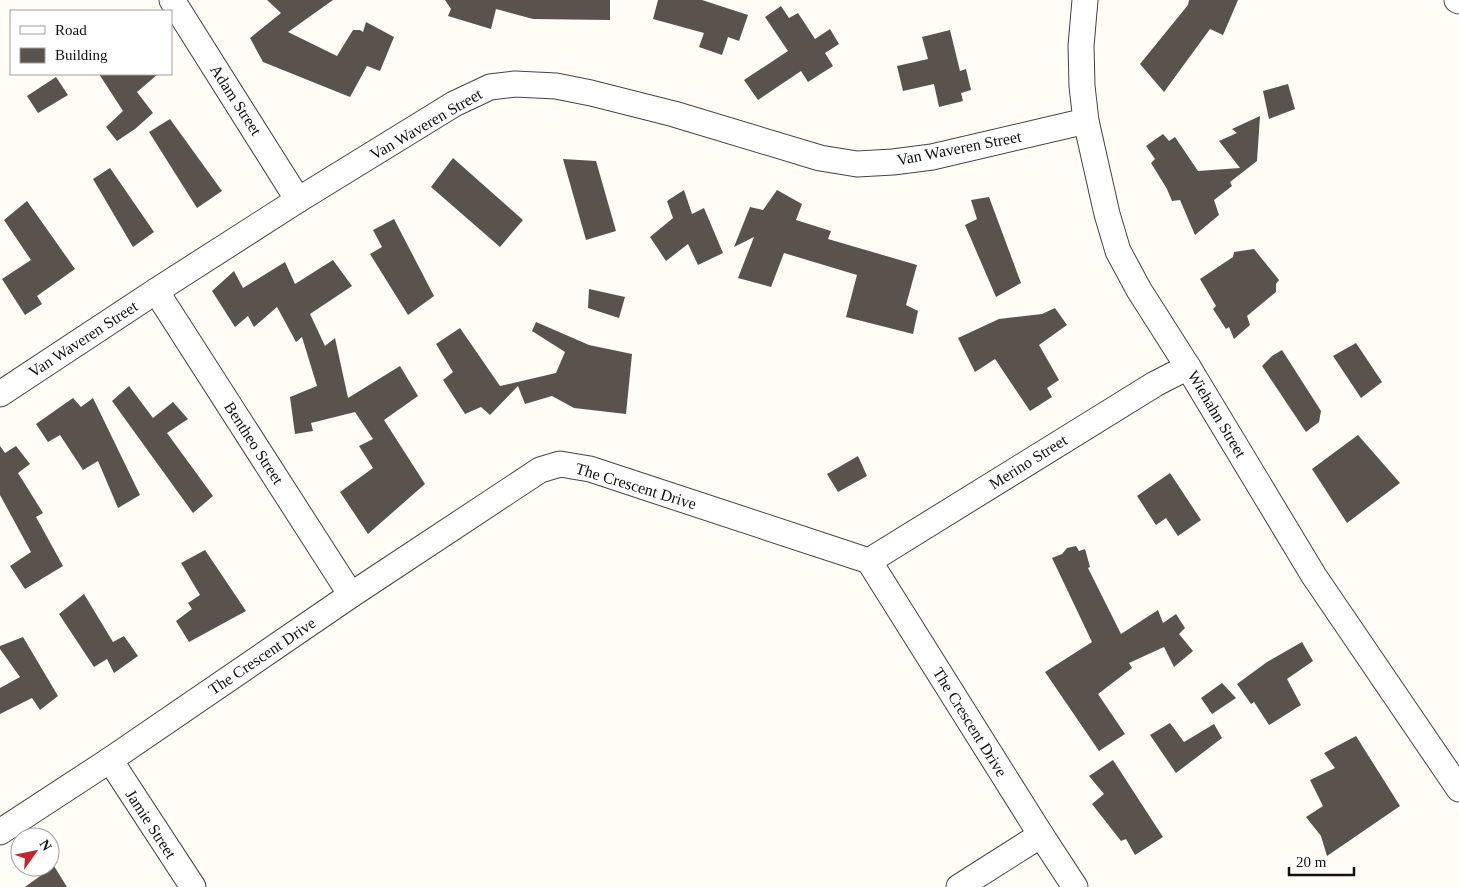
<svg xmlns="http://www.w3.org/2000/svg" width="1459" height="887" viewBox="0 0 1459 887" font-family="Georgia,serif">
  <style>
    .building { fill: #5a524d }
    .lines { fill: none; stroke-linecap: round; stroke-linejoin: round }
    .minor-casing { stroke: #444; stroke-width: 27 }
    .minor { stroke: #fff; stroke-width: 25 }
    .labels { text-anchor: middle; dominant-baseline: central; stroke-width: 5; stroke-linejoin: round; paint-order: stroke }
    .street-label { font-size: 16px; fill: #111; stroke: #fff }
  </style>
  <rect width="100%" height="100%" fill="#fffdf5"/>
  <g class="building">
    <polygon points="267,0 333,0 288,32 337,56 353,30 360,30 363,32 366,22 394,37 380,71 367,66 350,97 263,62 250,38 281,13"/>
    <polygon points="445,0 610,0 610,20 533,19 496,9 491,29 448,16 451,9"/>
    <polygon points="658,0 702,0 748,15 739,41 728,37 722,55 699,47 704,33 653,19"/>
    <polygon points="1189,0 1238,0 1223,35 1210,29 1164,92 1140,64 1188,5"/>
    <polygon points="781,6 789,18 798,13 815,39 830,29 839,44 825,53 833,66 808,82 801,71 758,100 744,80 788,51 765,17"/>
    <polygon points="950,30 960,71 966,69 971,90 961,93 963,101 939,107 934,84 903,91 897,66 928,59 922,37"/>
    <polygon points="99,74 158,74 137,92 153,113 135,129 117,141 106,127 123,111"/>
    <polygon points="56,77 68,95 38,113 27,96"/>
    <polygon points="1288,84 1295,109 1269,119 1263,91"/>
    <polygon points="1260,116 1257,161 1230,182 1232,186 1214,200 1219,215 1195,235 1180,200 1172,201 1167,189 1151,163 1155,159 1146,146 1163,134 1169,141 1175,137 1198,171 1240,168 1219,141 1237,133 1232,129"/>
    <polygon points="170,119 222,191 197,208 149,132"/>
    <polygon points="453,158 523,220 500,247 431,187"/>
    <polygon points="563,159 596,161 616,231 586,240"/>
    <polygon points="110,168 154,232 133,247 93,179"/>
    <polygon points="684,190 692,214 704,208 723,253 698,265 688,244 666,261 650,237 673,218 667,201"/>
    <polygon points="777,190 802,204 796,220 831,231 828,239 917,265 906,305 918,311 913,334 846,317 857,275 784,253 771,287 738,278 754,237 734,247 750,207 763,210"/>
    <polygon points="989,197 1021,283 996,297 965,225 977,219 971,200"/>
    <polygon points="27,201 75,269 37,296 42,304 25,315 2,279 31,260 4,220"/>
    <polygon points="394,219 434,296 408,315 370,254 382,247 373,230"/>
    <polygon points="1254,249 1279,280 1276,284 1276,292 1247,316 1250,325 1234,339 1229,327 1226,329 1213,309 1216,306 1200,279 1233,257 1234,252"/>
    <polygon points="333,260 352,286 310,314 325,346 335,338 348,398 400,366 418,396 384,420 425,484 368,534 340,492 373,468 359,446 373,439 355,412 311,423 313,431 295,434 290,397 317,386 302,337 296,342 277,307 254,327 248,316 235,327 212,291 234,271 243,288 285,262 295,284"/>
    <polygon points="589,289 625,297 619,318 588,308"/>
    <polygon points="1055,308 1067,325 1039,345 1059,380 1047,388 1052,397 1030,411 995,359 975,372 958,338 999,319 1042,314"/>
    <polygon points="536,322 589,345 632,354 626,414 574,408 552,396 525,404 518,386 490,415 481,407 465,414 443,380 453,372 436,344 460,328 500,386 556,373 565,352 532,331"/>
    <polygon points="1356,343 1382,382 1361,398 1333,356"/>
    <polygon points="1282,350 1321,411 1319,422 1306,432 1262,366 1272,356"/>
    <polygon points="129,386 153,418 173,402 188,419 167,433 213,496 193,513 112,401"/>
    <polygon points="73,398 81,407 93,398 140,495 118,508 98,461 83,470 60,435 48,442 36,424"/>
    <polygon points="1358,435 1400,483 1347,523 1312,469"/>
    <polygon points="0,446 5,453 16,446 30,464 18,473 43,513 36,517 63,566 25,589 10,566 31,552 0,495"/>
    <polygon points="858,456 867,476 838,492 827,474"/>
    <polygon points="1170,473 1201,520 1178,536 1166,518 1156,525 1137,496"/>
    <polygon points="1076,546 1079,551 1085,549 1090,567 1088,568 1121,634 1158,610 1163,623 1176,614 1185,628 1179,634 1193,651 1174,667 1164,647 1129,663 1132,668 1098,694 1125,734 1099,751 1045,672 1092,642 1052,558 1062,554 1067,548"/>
    <polygon points="205,550 246,611 189,642 176,621 192,609 188,603 200,595 181,563"/>
    <polygon points="84,594 113,642 124,636 138,656 114,673 107,659 94,667 59,614"/>
    <polygon points="23,637 58,696 40,710 32,698 0,714 0,688 20,677 0,649 0,646"/>
    <polygon points="1302,642 1313,661 1287,679 1301,705 1269,725 1254,702 1251,704 1237,684 1267,662"/>
    <polygon points="1222,683 1236,698 1212,714 1201,698"/>
    <polygon points="1170,723 1184,742 1214,724 1222,738 1176,773 1150,735"/>
    <polygon points="1356,736 1400,806 1327,856 1321,836 1306,817 1323,806 1310,780 1335,768 1324,753"/>
    <polygon points="1113,760 1163,837 1135,855 1126,839 1121,841 1092,804 1104,794 1089,776"/>
    <polygon points="54,866 67,887 25,887"/>
  </g>
  <g class="lines">
    <g class="minor-casing">
      <g id="minor">
        <polyline points="172,0 298,200"/>
        <polyline points="1085,0 1081,46 1082,86 1086,121 1107,214 1118,251 1139,290 1188,367 1314,576 1459,789"/>
        <polyline points="1457,0 1459,1"/>
        <polyline points="156,291 351,595"/>
        <polyline points="0,394 156,291 298,200 454,104 490,87 515,84 556,86 591,93 674,114 820,158 857,164 893,162 932,157 1086,121"/>
        <polyline points="869,561 1155,384 1188,367"/>
        <polyline points="110,760 193,887"/>
        <polyline points="0,832 110,760 351,595 540,470 560,464 590,469 869,561 1041,835 1075,887"/>
        <polyline points="959,887 1041,835"/>
      </g>
    </g>
    <use href="#minor" class="minor"/>
  </g>
  <g class="labels">
    <g class="street-label">
      <text transform="translate(236 100) rotate(57)">Adam Street</text>
      <text transform="translate(426 124) rotate(-30)">Van Waveren Street</text>
      <text transform="translate(959 148) rotate(-11)">Van Waveren Street</text>
      <text transform="translate(83 339) rotate(-33)">Van Waveren Street</text>
      <text transform="translate(1217 414) rotate(59)">Wiehahn Street</text>
      <text transform="translate(254 443) rotate(57)">Bentheo Street</text>
      <text transform="translate(1028 462) rotate(-32)">Merino Street</text>
      <text transform="translate(636 486) rotate(17)">The Crescent Drive</text>
      <text transform="translate(262 656) rotate(-34)">The Crescent Drive</text>
      <text transform="translate(970 722) rotate(58)">The Crescent Drive</text>
      <text transform="translate(151 824) rotate(57)">Jamie Street</text>
    </g>
  </g>
  <rect x="10" y="10" width="162" height="65" fill="#ffffff" stroke="#a0a0a0"/>
  <rect x="20" y="26" width="25" height="8" fill="#ffffff" stroke="#a0a0a0"/>
  <text x="55" y="35" font-size="15" fill="#111111">Road</text>
  <rect x="20" y="48" width="25" height="15" fill="#5a524d" stroke="#a0a0a0"/>
  <text x="55" y="60" font-size="15" fill="#111111">Building</text>
  <g transform="translate(35 852) rotate(57)"><circle r="24" fill="#ffffff" stroke="#a0a0a0"/>
  <path d="M0-4L9 19L0 12L-9 19Z" fill="#c4262e"/>
  <text y="-8" font-size="14" font-weight="bold" text-anchor="middle" fill="#111111">N</text>
  </g>
  <path d="M1289 867v8h65v-8" fill="none" stroke="#111111" stroke-width="2.5"/>
  <text x="1296" y="867" font-size="15" fill="#111111" stroke="#ffffff" stroke-width="4" paint-order="stroke">20 m</text>
</svg>
